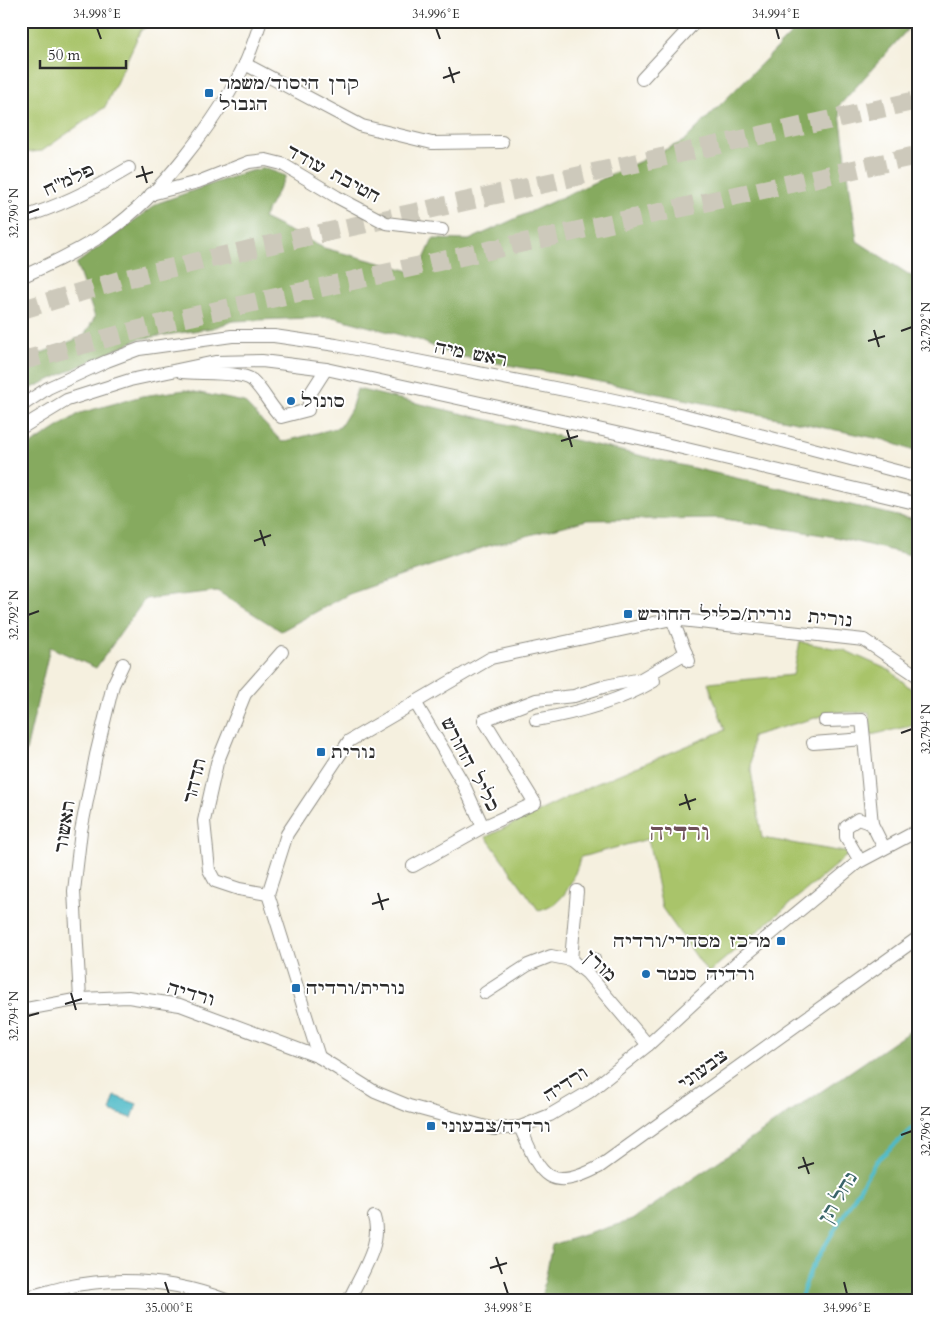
<svg xmlns="http://www.w3.org/2000/svg" width="940" height="1321" viewBox="0 0 940 1321" font-family="Cardo,'Frank Ruhl Libre',serif">
  <style>
    .green { fill: #a9c46a; stroke: #6a784a }
    .forest { fill: #86aa5e; stroke: #586a44 }
    .water { fill: #4dbac7; stroke: #3c7279 }
    .lines { fill: none; stroke-linecap: round; stroke-linejoin: round }
    .stream { stroke: #4dbac7; stroke-width: 4 }
    .highway-tunnel { stroke: #cdc9bb; stroke-width: 19; stroke-dasharray: 19 9; stroke-linecap: butt }
    .minor-casing { stroke: #908e85; stroke-width: 14 }
    .minor { stroke: #fff; stroke-width: 12 }
    .ticks { fill: none; stroke: #2b2b2b; stroke-width: 2 }
    .poi-dot { fill: #1f6fb2; stroke: #fff; stroke-width: 2 }
    .labels { text-anchor: middle; dominant-baseline: central; stroke-width: 4; stroke-linejoin: round; paint-order: stroke }
    .poi-label { font-size: 18px; fill: #2b2b2b; stroke: #fff; text-anchor: start }
    .street-label { font-size: 18px; fill: #2b2b2b; stroke: #fff }
    .water-label { font-size: 19px; font-style: italic; fill: #396469; stroke: #fff }
    .district-label { font-size: 22px; font-weight: bold; fill: #6d4f58; stroke: #fff }
    .neatline { fill: none; stroke: #2b2b2b; stroke-width: 2 }
    .ticks-label { font-size: 12px; text-anchor: middle; fill: #2b2b2b }
  </style>
  <rect width="100%" height="100%" fill="#fff"/>
  <filter id="ink" filterUnits="userSpaceOnUse"><feTurbulence type="fractalNoise" baseFrequency=".02" numOctaves="2"/><feDisplacementMap in="SourceGraphic" scale="10" xChannelSelector="R" yChannelSelector="G"/><feConvolveMatrix kernelMatrix="1 2 1 2 8 2 1 2 1" color-interpolation-filters="sRGB"/></filter>
  <filter id="wash" filterUnits="userSpaceOnUse"><feTurbulence type="fractalNoise" baseFrequency=".0096" numOctaves="4" result="noise"/><feDisplacementMap in="SourceGraphic" scale="20" xChannelSelector="R" yChannelSelector="G"/><feGaussianBlur stdDeviation="1.12" result="paint"/><feColorMatrix in="noise" values="0 0 0 0 0 0 0 0 0 0 0 0 0 0 0 0 0 1.4 0 .05"/><feComposite in="paint" operator="in"/></filter>
  <g filter="url(#wash)">
    <rect width="100%" height="100%" fill="#f5f0df"/>
    <g class="green">
      <polygon points="21,21 158,21 141,30 105,107 42,151 21,153"/>
      <path d="M800 642 844 650 891 671 919 696V724L871 735 869 713 836 712 752 736 751 771 762 838 850 853 708 973 662 908 648 839 581 857C572 881 566 904 539 911L486 837 593 785 725 730 708 683 793 675Z"/>
    </g>
    <g class="forest">
      <polygon points="804,21 915,21 839,106 857,241 919,281 919,453 885,440 581,378 452,355 419,340 333,317 233,321 213,328 139,339 21,393 21,361 84,336 95,317 76,264 158,203 243,173 264,168 286,176 263,218 324,248 418,273 433,239 469,240 684,141"/>
      <polygon points="357,389 919,521 919,557 835,537 719,518 587,520 488,546 349,594 281,631 217,591 145,599 96,668 50,647 21,773 21,451 80,413 142,396 185,390 244,402 282,442 340,427 351,409"/>
      <polygon points="919,1025 919,1300 541,1300 552,1245 632,1220"/>
    </g>
    <polygon class="water" points="115,1096 137,1104 132,1118 110,1111"/>
    <g class="lines">
      <polyline class="stream" points="800,1300 811,1269 876,1161 919,1123"/>
    </g>
  </g>
  <g filter="url(#ink)">
    <g class="lines">
      <g class="highway-tunnel">
        <polyline points="21,310 124,279 256,248 919,100"/>
        <polyline points="21,361 179,319 919,155"/>
      </g>
      <g class="minor-casing">
        <g id="minor">
          <polyline points="245,64 362,126 432,143 502,142"/>
          <polyline points="642,79 696,21"/>
          <polyline points="151,194 198,182 249,162 266,160 282,164 337,197 386,223 442,230"/>
          <path d="M21 218C61 206 94 189 129 168"/>
          <path d="M21 277C51 264 82 249 109 231 159 197 218 119 245 64 251 51 256 35 261 21"/>
          <path d="M182 372C198 374 242 371 252 380 263 390 270 406 281 417L308 410 310 394 326 369"/>
          <polyline points="21,406 48,388 107,361 139,349 232,336 274,336 336,345 605,398 684,415 919,477"/>
          <polyline points="21,428 67,400 130,380 215,362 262,361 326,369 657,442 919,504"/>
          <polyline points="672,619 689,661"/>
          <path d="M536 720C577 713 618 702 654 681"/>
          <polyline points="825,721 862,720 864,739"/>
          <polyline points="813,743 864,739 872,824"/>
          <polyline points="483,827 535,803 484,720 536,700 574,696 606,686 641,679 686,653"/>
          <polyline points="860,861 846,837 846,827 858,819 872,824 884,848"/>
          <polyline points="413,866 483,827 463,783 415,702"/>
          <polyline points="268,894 239,889 215,881 209,870 204,821 217,763 245,694 282,652"/>
          <polyline points="571,960 577,891"/>
          <polyline points="580,968 594,959"/>
          <polyline points="485,993 528,965 551,956 571,960 587,973 648,1045"/>
          <polyline points="80,999 74,891 81,831 96,755 113,685 123,664"/>
          <polyline points="21,1010 80,999 128,997 180,1005 319,1057 375,1092 409,1106 494,1129 520,1127 550,1115 589,1092 648,1045 742,958 857,863 919,830"/>
          <polyline points="319,1057 268,894 287,834 349,741 491,658 672,619 864,640 919,677"/>
          <path d="M520 1127C540 1172 545 1195 599 1167L919 937"/>
          <path d="M21 1298C37 1296 51 1290 66 1287 120 1276 175 1281 226 1300"/>
          <path d="M349 1300C360 1275 383 1244 374 1217"/>
        </g>
      </g>
      <use href="#minor" class="minor"/>
    </g>
  </g>
  <path class="ticks" d="M97 28 101 39M436 28 440 39M776 28 779 39M449 67 454 83M443 78 460 72M142 166 147 183M136 177 153 172M28 213 39 209M874 330 879 347M901 331 912 327M868 341 885 336M567 430 572 447M561 441 578 436M260 530 265 546M254 541 271 535M28 615 39 611M901 733 912 729M685 794 690 810M679 805 696 799M378 893 383 910M372 904 389 899M71 993 76 1010M65 1004 82 999M28 1016 39 1013M901 1135 912 1131M803 1157 809 1174M798 1168 814 1163M496 1257 502 1274M490 1268 507 1263M165 1282 169 1294M504 1282 508 1294M844 1282 847 1294"/>
  <g class="poi-dot">
    <rect x="204" y="88" width="10" height="10" rx="2.5"/>
    <circle cx="291" cy="401" r="5"/>
    <rect x="623" y="609" width="10" height="10" rx="2.5"/>
    <rect x="316" y="747" width="10" height="10" rx="2.5"/>
    <rect x="776" y="936" width="10" height="10" rx="2.5"/>
    <circle cx="646" cy="974" r="5"/>
    <rect x="291" y="983" width="10" height="10" rx="2.5"/>
    <rect x="426" y="1121" width="10" height="10" rx="2.5"/>
  </g>
  <g class="labels">
    <g class="poi-label">
      <text x="219" y="83">קרן היסוד/משמר<tspan x="219" dy="21">הגבול</tspan></text>
      <text x="301" y="401">סונול</text>
      <text x="638" y="614">נורית/כליל החורש</text>
      <text x="331" y="752">נורית</text>
      <text x="771" y="941" text-anchor="end">מרכז מסחרי/ורדיה</text>
      <text x="656" y="974">ורדיה סנטר</text>
      <text x="306" y="988">נורית/ורדיה</text>
      <text x="441" y="1126">ורדיה/צבעוני</text>
    </g>
    <g class="street-label">
      <text transform="translate(333 174) rotate(28)">חטיבת עודד</text>
      <text transform="translate(69 180) rotate(-25)">פלמ"ח</text>
      <text transform="translate(471 354) rotate(11)">ראש מיה</text>
      <text transform="translate(830 619) rotate(6)">נורית</text>
      <text transform="translate(470 765) rotate(62)">כליל החורש</text>
      <text transform="translate(195 781) rotate(-76)">תדהר</text>
      <text transform="translate(65 827) rotate(-81)">תאשור</text>
      <text transform="translate(600 966) rotate(43)">מורן</text>
      <text transform="translate(191 994) rotate(16)">ורדיה</text>
      <text transform="translate(703 1070) rotate(-36)">צבעוני</text>
      <text transform="translate(566 1084) rotate(-33)">ורדיה</text>
    </g>
    <g class="water-label">
      <text transform="translate(838 1198) rotate(-59)">נחל תן</text>
    </g>
    <g class="district-label">
      <text x="680" y="833">ורדיה</text>
    </g>
  </g>
  <rect width="940" height="1321" fill="none" stroke="#fff" stroke-width="55"/>
  <path d="M40 60v8h86v-8" fill="none" stroke="#2b2b2b" stroke-width="2.5"/>
  <text x="48" y="60" font-size="15" fill="#2b2b2b" stroke="#ffffff" stroke-width="4" paint-order="stroke">50 m</text>
  <rect x="28" y="28" width="884" height="1266" class="neatline"/>
  <g class="ticks-label">
    <text x="97" y="18">34.998°E</text>
    <text x="436" y="18">34.996°E</text>
    <text x="776" y="18">34.994°E</text>
    <text transform="translate(14 213) rotate(-90)" y="4">32.790°N</text>
    <text transform="translate(926 327) rotate(-90)" y="4">32.792°N</text>
    <text transform="translate(14 615) rotate(-90)" y="4">32.792°N</text>
    <text transform="translate(926 729) rotate(-90)" y="4">32.794°N</text>
    <text transform="translate(14 1016) rotate(-90)" y="4">32.794°N</text>
    <text transform="translate(926 1131) rotate(-90)" y="4">32.796°N</text>
    <text x="169" y="1312">35.000°E</text>
    <text x="508" y="1312">34.998°E</text>
    <text x="847" y="1312">34.996°E</text>
  </g>
</svg>
